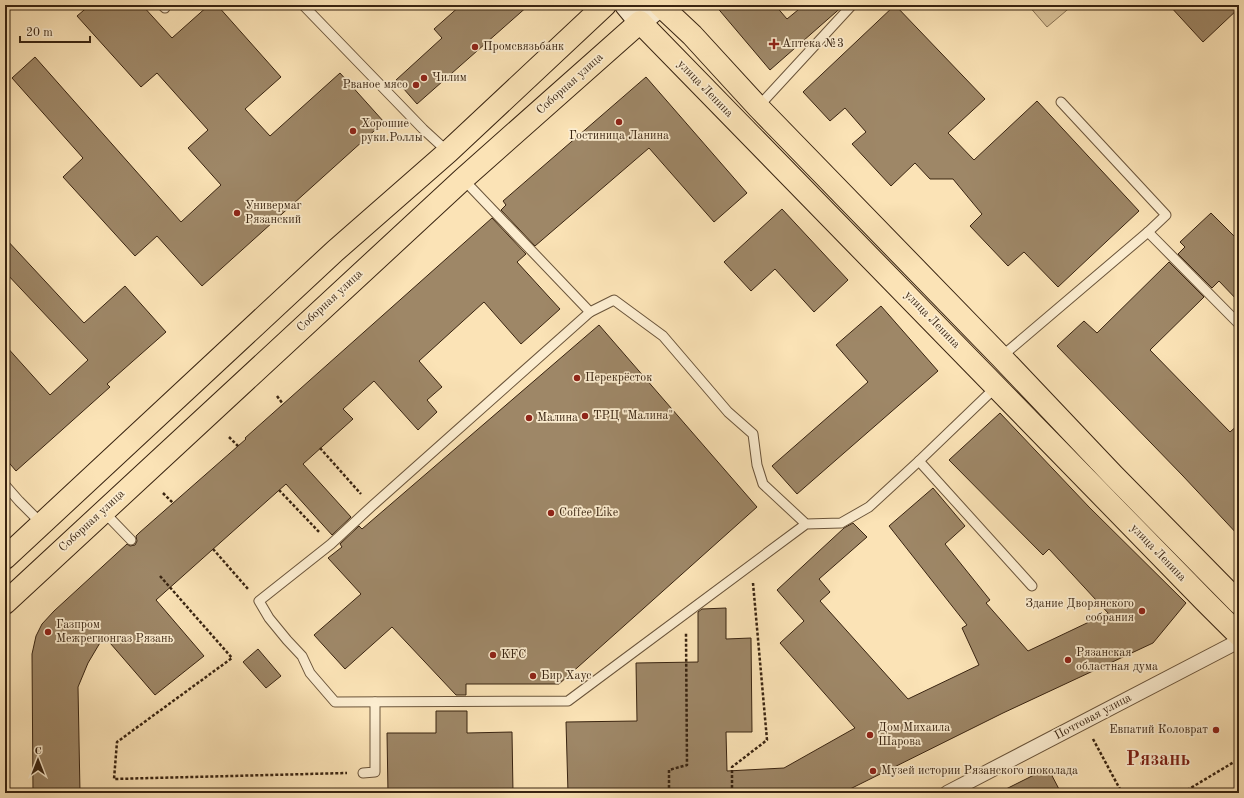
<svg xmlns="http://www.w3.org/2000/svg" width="1244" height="798" viewBox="0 0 1244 798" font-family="'Old Standard TT',serif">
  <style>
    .green { fill: #dac39a; stroke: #8a7456 }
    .building { fill: #9e8767; stroke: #392411 }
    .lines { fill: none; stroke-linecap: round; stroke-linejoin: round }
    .service-casing { stroke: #6a543a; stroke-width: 11 }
    .pedestrian-casing { stroke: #6a543a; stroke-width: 16 }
    .secondary-casing { stroke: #392411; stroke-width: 24 }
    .primary-casing { stroke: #392411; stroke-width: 24 }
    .path { stroke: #392411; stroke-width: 2.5; stroke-dasharray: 3 2; stroke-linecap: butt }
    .service { stroke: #fcedd0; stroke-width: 9 }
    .pedestrian { stroke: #fcedd0; stroke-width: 14 }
    .secondary { stroke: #fcedd0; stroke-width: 22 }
    .primary { stroke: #fbe3b6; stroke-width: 22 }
    .poi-dot { fill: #8f2418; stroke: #fcedd0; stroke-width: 1.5 }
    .labels { text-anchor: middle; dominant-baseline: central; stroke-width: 3.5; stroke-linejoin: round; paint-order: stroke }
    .poi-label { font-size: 12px; fill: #392411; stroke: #fcedd0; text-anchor: start }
    .street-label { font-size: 12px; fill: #392411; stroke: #fcedd0 }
    .town-label { font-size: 20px; font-weight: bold; fill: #7a1f14; stroke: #fcedd0 }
  </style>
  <rect width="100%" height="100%" fill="#fbe3b6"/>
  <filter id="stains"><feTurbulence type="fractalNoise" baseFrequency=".005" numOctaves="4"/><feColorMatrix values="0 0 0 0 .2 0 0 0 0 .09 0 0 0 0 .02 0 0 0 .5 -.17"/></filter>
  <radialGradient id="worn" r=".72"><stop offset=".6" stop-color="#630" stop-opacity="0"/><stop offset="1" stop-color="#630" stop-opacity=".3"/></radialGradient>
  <polygon class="green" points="1028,5 1073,5 1047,27"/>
  <g class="building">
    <polygon points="90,5 142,5 172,38 209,5 217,5 281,77 245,109 270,136 340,73 384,122 202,286 157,236 135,256 63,177 83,158 12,78 35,57 181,222 221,185 188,148 208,130 157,73 141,87 77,16"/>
    <polygon points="461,5 529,5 417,104 396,80 442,38 434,29"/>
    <polygon points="715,5 775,5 787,19 804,5 844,5 770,70"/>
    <polygon points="895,5 985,99 948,133 974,160 1037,101 1139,211 1058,287 1024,252 1008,266 970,226 982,214 953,179 930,179 915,163 891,186 852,144 866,132 845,108 830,121 803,92"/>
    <polygon points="1169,5 1239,5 1239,8 1203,42"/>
    <polygon points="646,77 747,193 714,222 649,148 535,246 501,210 506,205 503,201"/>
    <polygon points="782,209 848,280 814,312 775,269 751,291 724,262"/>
    <polygon points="1211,213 1239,241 1239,302 1219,281 1212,288 1178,254 1185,247 1180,242"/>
    <polygon points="492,218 526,254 517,262 560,309 521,344 484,302 419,361 442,387 427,400 437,412 418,430 374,381 343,409 353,419 303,464 351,517 332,535 286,484 156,600 204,656 155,695 104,636 88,663 78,687 80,793 33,793 32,654 36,636 42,624 54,611 127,544 130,546 135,545 137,541 136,536 139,533 246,439 245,438"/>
    <polygon points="5,238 84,323 125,286 166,332 107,384 110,387 16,471 5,458 5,345 50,395 88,360 5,272"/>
    <polygon points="1169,262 1204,297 1150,350 1230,432 1239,424 1239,536 1183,476 1057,346 1084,321 1097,333"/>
    <polygon points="881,306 938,371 797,494 772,466 868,382 836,345"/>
    <polygon points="599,325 757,507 559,684 466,684 466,695 456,695 392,627 345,669 314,635 361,594 328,558 342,547 340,544 359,526 362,529"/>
    <polygon points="1000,413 1089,507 1186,603 1153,643 1003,713 842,793 568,793 566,722 637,721 636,663 698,662 698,612 702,609 726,608 726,639 751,638 752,732 726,732 727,771 784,768 855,728 780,643 804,621 777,590 844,528 853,523 867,537 819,579 830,592 820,601 908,699 979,665 962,628 967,625 889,526 933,488 965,526 945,544 990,600 986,603 1028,651 1108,613 1049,549 1043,555 949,460"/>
    <polygon points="258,649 281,676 266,688 243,662"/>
    <polygon points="436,711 467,711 467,733 512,732 513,793 388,793 387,733 436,733"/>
    <polygon points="1048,768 1061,793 998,793"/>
  </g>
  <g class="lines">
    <g class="service-casing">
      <g id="service">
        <polyline points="162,5 165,8"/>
        <polyline points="303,5 423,129 448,152"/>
        <polyline points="758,107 852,5"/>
        <polyline points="463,179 590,312"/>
        <polyline points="1148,232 1239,324"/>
        <polyline points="1001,357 1148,232 1166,215 1061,102"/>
        <polyline points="919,461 1032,586"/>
        <polyline points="5,485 19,501 42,524"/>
        <polyline points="103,511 131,540"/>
        <polyline points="806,524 763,484 757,465 753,434 728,412 663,336 614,300 590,312 372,506 331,544 259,601 269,618 287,640 302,656 310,673 335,702 568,701 806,524 841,523 869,507 919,461 996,387"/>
        <polyline points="363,773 375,772 375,702"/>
      </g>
    </g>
    <g class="pedestrian-casing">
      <polyline id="pedestrian" points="947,793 1239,641"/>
    </g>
    <g class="secondary-casing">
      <polyline id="secondary" points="626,5 640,22 660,5"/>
    </g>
    <g class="primary-casing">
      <g id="primary">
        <polyline points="660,5 692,35 758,107 1001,357 1113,475 1239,603"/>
        <polyline points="5,558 335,251 448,152 605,5"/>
        <polyline points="5,603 463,179 640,22 1205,601 1239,635"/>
      </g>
    </g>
    <g class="path">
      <polyline points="277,396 283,404"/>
      <polyline points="229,437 238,446"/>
      <polyline points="320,448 361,494"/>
      <polyline points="279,490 320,533"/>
      <polyline points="163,493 173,503"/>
      <polyline points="213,549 248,589"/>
      <polyline points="160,576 232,658 117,742 114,779 347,773"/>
      <polyline points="1093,739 1122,793"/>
      <polyline points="669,793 669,770 687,765 686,633"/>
      <polyline points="732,793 732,767 767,740 753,583"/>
      <polyline points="1185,793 1184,792 1239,759"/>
    </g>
    <use href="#service" class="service"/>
    <use href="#pedestrian" class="pedestrian"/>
    <use href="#secondary" class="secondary"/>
    <use href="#primary" class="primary"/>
  </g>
  <g class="poi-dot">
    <path d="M772 38h4v4h4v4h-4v4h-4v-4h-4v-4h4z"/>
    <circle cx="475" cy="47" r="4"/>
    <circle cx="424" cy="78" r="4"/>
    <circle cx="416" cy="85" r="4"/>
    <circle cx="619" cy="122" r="4"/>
    <circle cx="353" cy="131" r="4"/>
    <circle cx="237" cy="213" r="4"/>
    <circle cx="577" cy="378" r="4"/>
    <circle cx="585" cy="416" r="4"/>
    <circle cx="529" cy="418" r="4"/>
    <circle cx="551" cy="513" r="4"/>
    <circle cx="1142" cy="611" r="4"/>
    <circle cx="48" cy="632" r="4"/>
    <circle cx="493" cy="655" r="4"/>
    <circle cx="1068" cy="660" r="4"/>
    <circle cx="533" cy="676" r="4"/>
    <circle cx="1216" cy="730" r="4"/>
    <circle cx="870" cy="735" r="4"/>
    <circle cx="873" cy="771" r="4"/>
  </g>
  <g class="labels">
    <g class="poi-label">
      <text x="782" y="44">Аптека №3</text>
      <text x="483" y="47">Промсвязьбанк</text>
      <text x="432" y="78">Чилим</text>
      <text x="408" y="85" text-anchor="end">Рваное мясо</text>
      <text x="361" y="124">Хорошие<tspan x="361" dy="14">руки.Роллы</tspan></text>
      <text x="619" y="136" text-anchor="middle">Гостиница Ланина</text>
      <text x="245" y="206">Универмаг<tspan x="245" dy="14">Рязанский</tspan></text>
      <text x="585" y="378">Перекрёсток</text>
      <text x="593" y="416">ТРЦ "Малина"</text>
      <text x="537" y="418">Малина</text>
      <text x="559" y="513">Coffee Like</text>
      <text x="1134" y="604" text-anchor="end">Здание Дворянского<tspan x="1134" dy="14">собрания</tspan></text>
      <text x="56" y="625">Газпром<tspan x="56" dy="14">Межрегионгаз Рязань</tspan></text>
      <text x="1076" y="653">Рязанская<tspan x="1076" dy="14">областная дума</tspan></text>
      <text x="501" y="655">KFC</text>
      <text x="541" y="676">Бир Хаус</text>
      <text x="878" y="728">Дом Михаила<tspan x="878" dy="14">Шарова</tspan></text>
      <text x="1208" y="730" text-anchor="end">Евпатий Коловрат</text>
      <text x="881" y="771">Музей истории Рязанского шоколада</text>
    </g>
    <g class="street-label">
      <text transform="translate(570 84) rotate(-42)">Соборная улица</text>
      <text transform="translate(705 89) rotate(46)">улица Ленина</text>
      <text transform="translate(330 301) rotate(-43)">Соборная улица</text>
      <text transform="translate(932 320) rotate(46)">улица Ленина</text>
      <text transform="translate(92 521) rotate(-43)">Соборная улица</text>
      <text transform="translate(1158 553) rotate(46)">улица Ленина</text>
      <text transform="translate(1093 717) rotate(-28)">Почтовая улица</text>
    </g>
    <g class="town-label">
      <text x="1158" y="760">Рязань</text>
    </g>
  </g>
  <rect width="1244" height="798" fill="none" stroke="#fbe3b6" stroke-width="20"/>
  <rect x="6" y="6" width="1232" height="786" fill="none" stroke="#392411" stroke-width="2"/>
  <rect x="10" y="10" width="1224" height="778" fill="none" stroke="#392411"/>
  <g transform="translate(38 760)" stroke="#fcedd0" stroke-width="3" paint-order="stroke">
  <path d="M0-3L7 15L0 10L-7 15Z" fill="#392411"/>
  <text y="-6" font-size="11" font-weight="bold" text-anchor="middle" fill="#392411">С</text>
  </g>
  <path d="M20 36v6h70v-6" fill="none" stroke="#392411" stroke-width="2"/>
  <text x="26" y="36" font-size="12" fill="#392411" stroke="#fcedd0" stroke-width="3" paint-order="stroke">20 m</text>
  <rect width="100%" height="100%" filter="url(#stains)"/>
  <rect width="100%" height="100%" fill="url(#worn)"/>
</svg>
